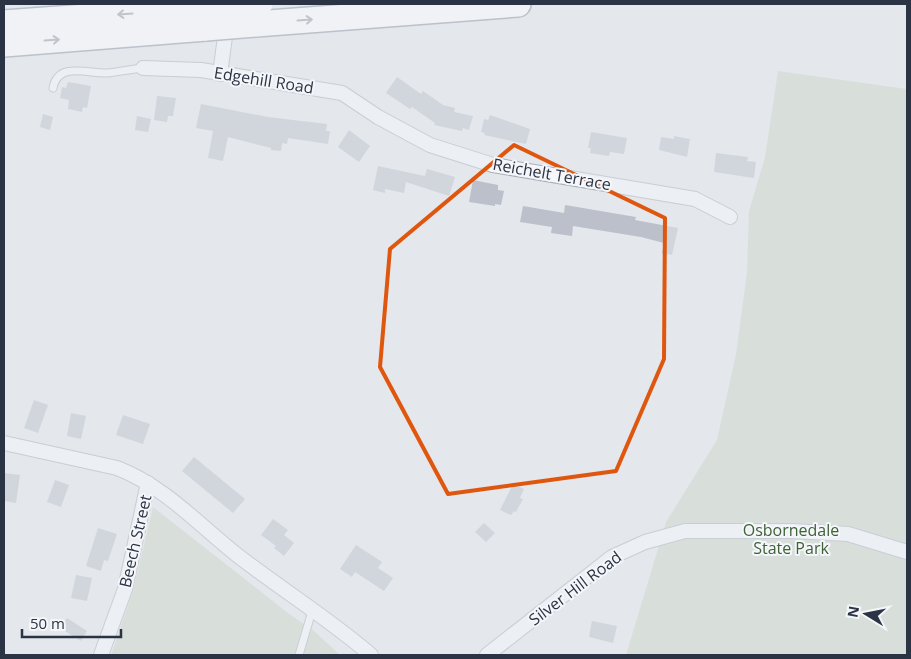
<svg xmlns="http://www.w3.org/2000/svg" width="911" height="659" viewBox="0 0 911 659" font-family="'Open Sans',sans-serif">
  <style>
    .green { fill: #c9d6c5 }
    .building { fill: #bbc0ca }
    .lines { fill: none; stroke-linecap: round; stroke-linejoin: round }
    .service-casing { stroke: #a9aeb7; stroke-width: 9 }
    .minor-casing { stroke: #a9aeb7; stroke-width: 16 }
    .motorway-casing { stroke: #8b94a3; stroke-width: 28 }
    .service { stroke: #f7f8fa; stroke-width: 7 }
    .minor { stroke: #f7f8fa; stroke-width: 14 }
    .motorway { stroke: #fff; stroke-width: 25 }
    .motorway-bridge-casing { stroke: #8b94a3; stroke-width: 28; stroke-linecap: butt }
    .motorway-bridge { stroke: #fff; stroke-width: 25 }
    .oneway { stroke: #959aa2 }
    .marked { fill: none; stroke: #df570f; stroke-width: 4; stroke-linejoin: round }
    .labels { text-anchor: middle; dominant-baseline: central; stroke-width: 4; stroke-linejoin: round; paint-order: stroke }
    .street-label { font-size: 16px; fill: #2b3445; stroke: #f4f6f9 }
    .park-label { font-size: 16px; fill: #3f6138; stroke: #f4f6f9 }
  </style>
  <rect width="100%" height="100%" fill="#e4e7ec"/>
  <g class="green">
    <polygon points="778,71 907,89 907,655 626,655 666,522 717,440 736,354 747,272 749,211 765,157"/>
    <polygon points="153,507 288,613 314,631 340,655 111,655 133,591"/>
  </g>
  <g class="building">
    <polygon points="397,77 421,94 423,91 443,105 455,108 454,112 473,116 469,130 463,128 462,131 434,125 435,123 412,107 410,109 386,93"/>
    <polygon points="68,82 91,86 87,108 83,107 82,112 68,109 69,100 60,98 62,87 66,88"/>
    <polygon points="157,96 176,98 173,116 168,116 167,122 154,120"/>
    <polygon points="201,104 268,117 327,124 326,131 330,131 328,144 288,138 287,144 282,143 281,151 271,150 271,148 228,137 223,161 208,158 213,131 196,128"/>
    <polygon points="43,114 53,117 50,130 40,127"/>
    <polygon points="490,115 530,129 526,144 484,135 485,133 481,132 484,119 488,120"/>
    <polygon points="137,116 151,119 148,132 135,130"/>
    <polygon points="349,130 370,146 359,162 338,147"/>
    <polygon points="591,132 627,138 624,154 610,152 609,156 590,153 591,148 588,148"/>
    <polygon points="674,136 690,139 687,157 659,150 661,137 674,139"/>
    <polygon points="716,153 748,157 747,161 756,162 754,178 714,172"/>
    <polygon points="378,166 425,176 427,169 455,177 449,196 406,182 404,193 385,189 385,193 373,190"/>
    <polygon points="473,180 498,185 498,190 504,191 501,205 495,204 495,206 469,202"/>
    <polygon points="565,205 636,217 635,220 678,228 672,255 662,253 664,243 641,237 573,226 572,236 551,233 552,227 520,222 523,206 564,213"/>
    <polygon points="34,400 48,405 38,433 24,428"/>
    <polygon points="71,413 86,416 81,439 67,436"/>
    <polygon points="123,415 150,424 143,444 116,435"/>
    <polygon points="194,457 245,499 233,513 182,471"/>
    <polygon points="4,473 20,475 16,503 4,501"/>
    <polygon points="55,480 69,485 61,507 47,502"/>
    <polygon points="513,484 524,489 520,498 523,499 516,512 514,511 511,515 500,510"/>
    <polygon points="273,519 288,530 284,535 294,543 284,556 274,548 276,546 261,535"/>
    <polygon points="484,523 495,533 486,542 475,532"/>
    <polygon points="98,528 117,534 108,561 104,560 101,571 86,566"/>
    <polygon points="356,545 382,562 378,568 393,578 384,591 355,572 352,577 340,569"/>
    <polygon points="76,575 92,578 87,601 71,598"/>
    <polygon points="67,618 87,631 81,641 60,628"/>
    <polygon points="592,621 617,626 613,643 589,637"/>
  </g>
  <g class="lines">
    <g class="service-casing">
      <g id="service">
        <path d="M53 88C58 61 89 74 108 73 119 72 131 69 143 68"/>
        <polyline points="299,655 312,611"/>
      </g>
    </g>
    <g class="minor-casing">
      <g id="minor">
        <polyline points="143,68 201,70 342,93 378,117 430,145 493,165 695,199 730,217"/>
        <polyline points="220,74 227,22"/>
        <path d="M4 443 117 468C164 486 198 524 237 555 281 589 329 619 371 655"/>
        <polyline points="101,655 125,589 148,483"/>
        <polyline points="487,655 612,557 645,542 685,531 792,531 848,534 907,552"/>
      </g>
    </g>
    <g class="motorway-casing">
      <g id="motorway">
        <polyline points="4,23 209,8"/>
        <polyline points="256,24 518,4"/>
        <polyline points="4,44 206,28"/>
      </g>
    </g>
    <use href="#service" class="service"/>
    <use href="#minor" class="minor"/>
    <use href="#motorway" class="motorway"/>
    <g class="motorway-bridge-casing">
      <g id="motorway-bridge">
        <polyline points="209,8 260,4"/>
        <polyline points="206,28 256,24"/>
      </g>
    </g>
    <use href="#motorway-bridge" class="motorway-bridge"/>
  </g>
  <defs><path id="oneway-shaft" d="M-6 0H5M1.5-3L5.5 0L1.5 3" fill="none" stroke-width="1.6" stroke-linecap="round" stroke-linejoin="round" transform="scale(1.25)"/></defs>
  <g class="oneway">
    <use href="#oneway-shaft" transform="translate(125 14) rotate(176)"/>
    <use href="#oneway-shaft" transform="translate(305 20) rotate(-4)"/>
    <use href="#oneway-shaft" transform="translate(52 40) rotate(-4)"/>
  </g>
  <path d="M0 0H911V659H0ZM514 145 665 218 664 359 616 471 448 494 380 367 390 249Z" fill="#e4e7ec" fill-opacity=".55" fill-rule="evenodd"/>
  <path class="marked" d="M514 145 665 218 664 359 616 471 448 494 380 367 390 249Z"/>
  <g class="labels">
    <g class="street-label">
      <text transform="translate(264 80) rotate(9)">Edgehill Road</text>
      <text transform="translate(552 174) rotate(10)">Reichelt Terrace</text>
      <text transform="translate(135 541) rotate(-77)">Beech Street</text>
      <text transform="translate(575 588) rotate(-37)">Silver Hill Road</text>
    </g>
    <g class="park-label">
      <text x="791" y="530">Osbornedale<tspan x="791" dy="18">State Park</tspan></text>
    </g>
  </g>
  <rect width="911" height="659" fill="none" stroke="#2b3445" stroke-width="10"/>
  <g transform="translate(866 614) rotate(280)" stroke="#f4f6f9" stroke-width="4" paint-order="stroke">
  <path d="M0-4L9 19L0 12L-9 19Z" fill="#2b3445"/>
  <text y="-8" font-size="14" font-weight="bold" text-anchor="middle" fill="#2b3445">N</text>
  </g>
  <path d="M22 629v8h99v-8" fill="none" stroke="#2b3445" stroke-width="2.5"/>
  <text x="30" y="629" font-size="15" fill="#2b3445" stroke="#f4f6f9" stroke-width="4" paint-order="stroke">50 m</text>
</svg>
